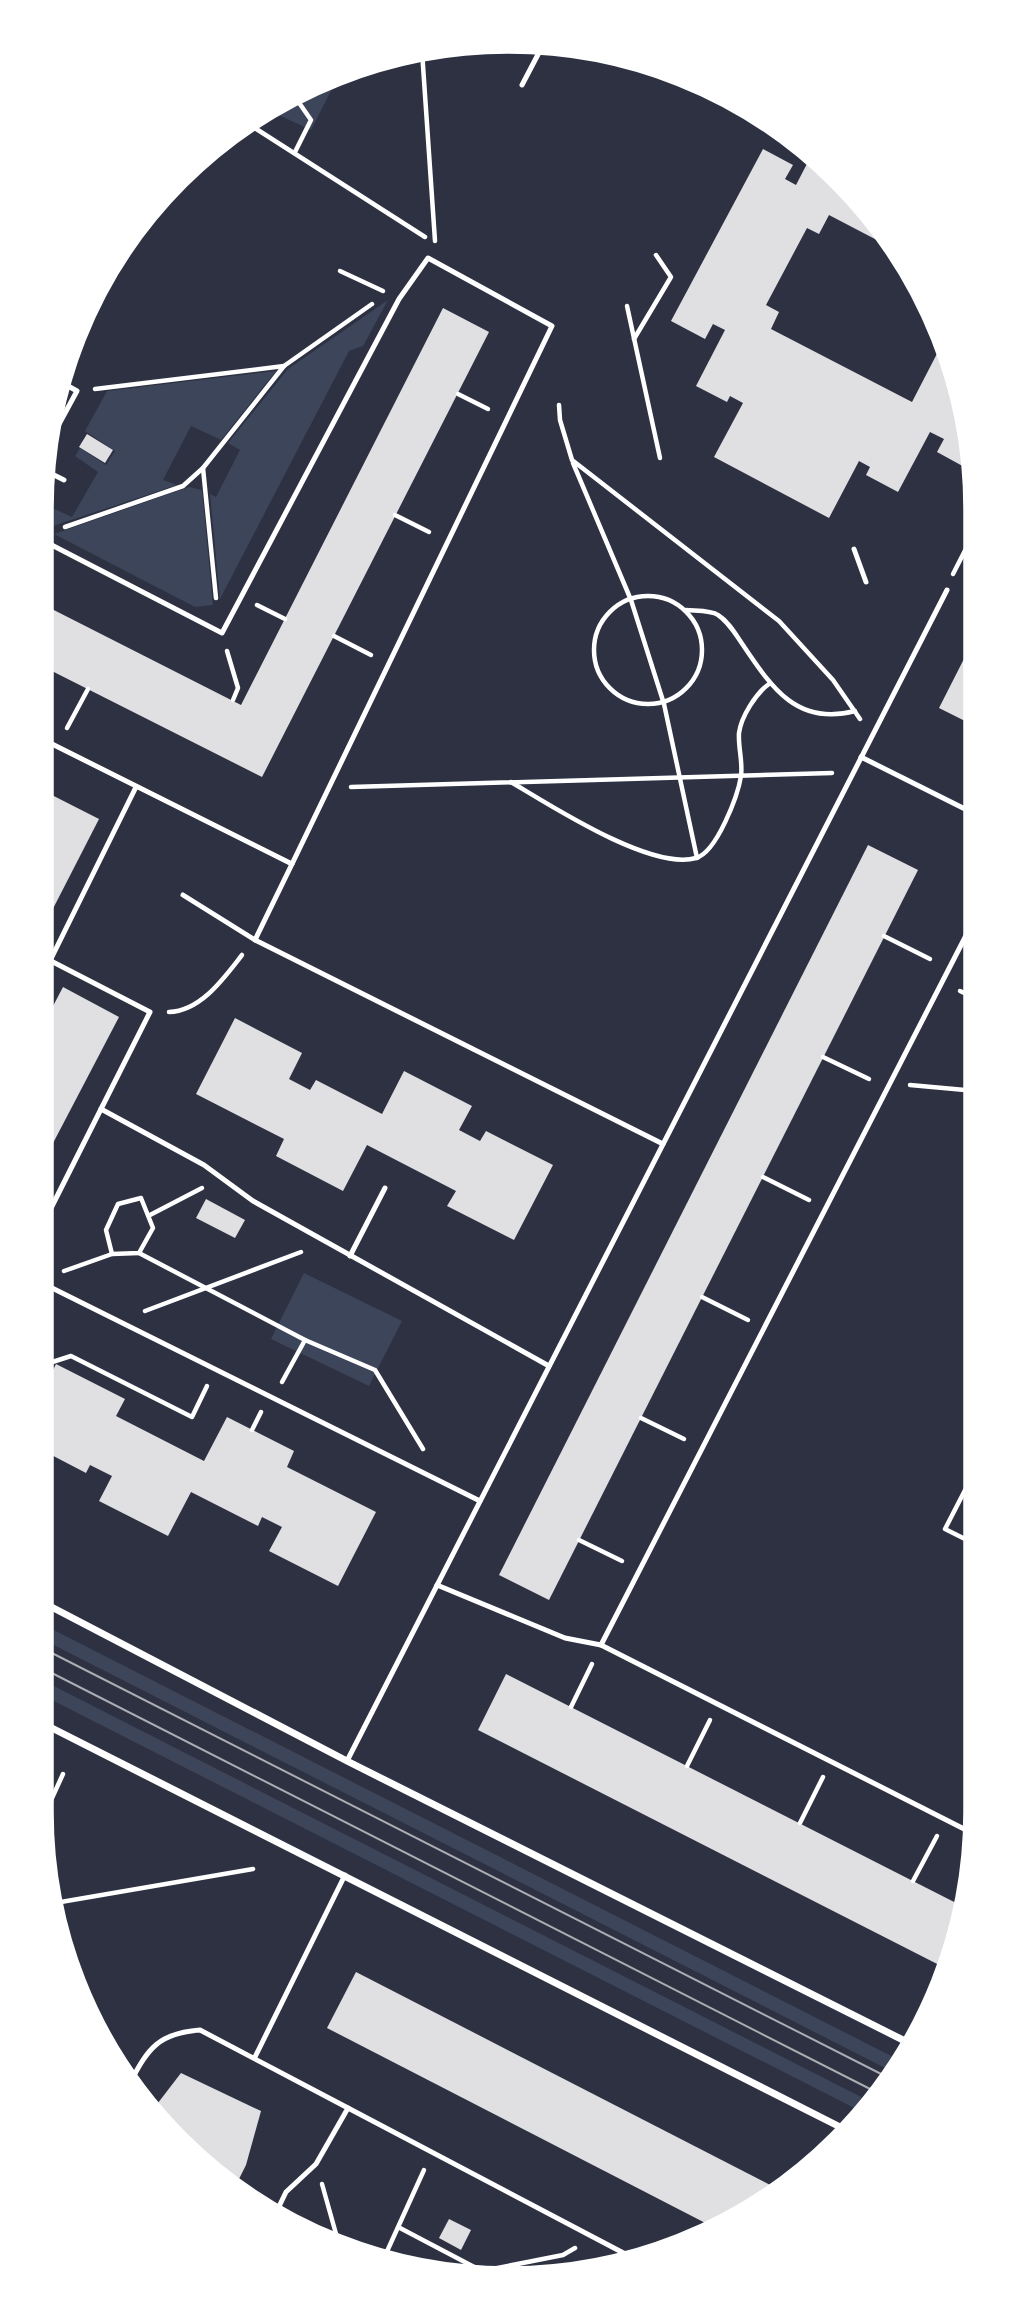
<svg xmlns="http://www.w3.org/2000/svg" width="1018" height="2320" viewBox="0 0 1018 2320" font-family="'Noto Sans',sans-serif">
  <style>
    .green { fill: #3c4559 }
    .building { fill: #e0e0e3 }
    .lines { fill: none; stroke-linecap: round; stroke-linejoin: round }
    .path { stroke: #fff; stroke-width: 4.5 }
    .service { stroke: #fff; stroke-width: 5 }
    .minor { stroke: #fff; stroke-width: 7 }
    .tram { stroke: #abadb3; stroke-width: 2 }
    .rim { fill: none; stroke: #fff; stroke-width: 3.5 }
  </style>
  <rect width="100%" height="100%" fill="#2d3142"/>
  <g class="green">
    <polygon points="339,75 311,130 268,110 302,88"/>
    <polygon points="388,300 363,346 349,351 220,599 210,494 216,497 240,450 228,443 288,369"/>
    <polygon points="276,371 221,440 191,426 163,480 177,485 50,527 45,518 46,505 72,517 98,472 75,456 80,448 106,465 115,451 85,431 107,391"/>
    <polygon points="189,487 202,490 213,605 195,607 54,534"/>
    <polygon points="304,1273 402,1321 369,1386 271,1339"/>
    <polygon points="40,1623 903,2062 895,2073 40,1638"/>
    <polygon points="40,1679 873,2103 866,2114 40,1694"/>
  </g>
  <g class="building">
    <polygon points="763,149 793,165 785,179 796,185 811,156 862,200 894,249 829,215 819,234 807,228 766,305 779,312 771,329 912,402 942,344 974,447 974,458 968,469 937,452 944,439 930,432 898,492 866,475 870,467 859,461 829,518 714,457 743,403 730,396 727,402 696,386 725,330 713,324 705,339 671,321"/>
    <polygon points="443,308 489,332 262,777 40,665 40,603 241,705"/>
    <polygon points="87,434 113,450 105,463 79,447"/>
    <polygon points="969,649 974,652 975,726 939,708"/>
    <polygon points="40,789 99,819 40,934"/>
    <polygon points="868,845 918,870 549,1600 499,1575"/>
    <polygon points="63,987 119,1017 40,1168 40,1031"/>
    <polygon points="235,1018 302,1053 289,1079 310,1090 316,1080 382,1114 404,1071 472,1106 459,1130 480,1141 486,1131 553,1165 514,1240 447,1206 456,1191 367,1145 343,1191 276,1156 284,1139 196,1094"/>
    <polygon points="206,1199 245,1220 235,1238 196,1218"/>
    <polygon points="56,1364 125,1399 116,1416 204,1461 227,1417 294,1451 287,1467 376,1512 338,1586 269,1551 282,1527 262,1517 258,1526 191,1492 168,1536 99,1501 112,1476 90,1465 86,1473 40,1449 40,1396"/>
    <polygon points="977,1502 977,1523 968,1519"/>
    <polygon points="506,1674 962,1906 949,1970 478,1730"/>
    <polygon points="356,1972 778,2189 743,2217 715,2228 327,2028"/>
    <polygon points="181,2073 261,2111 246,2165 236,2185 151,2112"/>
    <polygon points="449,2219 471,2230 461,2250 439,2238"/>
  </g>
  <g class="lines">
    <g class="path">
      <polyline points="422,51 435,241"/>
      <polyline points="293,94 311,120 295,152"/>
      <polyline points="247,123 425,237"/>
      <polyline points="340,271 383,291"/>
      <polyline points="627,306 660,458"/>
      <polyline points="634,339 671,277 656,255"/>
      <polyline points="95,389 284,366"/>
      <polyline points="458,394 488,409"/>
      <polyline points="559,405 560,420 572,460 779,621 833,680 860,719"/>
      <polyline points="573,463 631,600 664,704 697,858"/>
      <polyline points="203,468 216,598"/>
      <polyline points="395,515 429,532"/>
      <polyline points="65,527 183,486 203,468 284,366 372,304"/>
      <polyline points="953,574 974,533"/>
      <circle cx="648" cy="650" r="54"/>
      <polyline points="257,605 285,619"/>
      <path d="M686 610C696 611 711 610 718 615 729 622 736 635 743 645 772 688 797 726 855 711"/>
      <polyline points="334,636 371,655"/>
      <polyline points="227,651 238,688 233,700"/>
      <polyline points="67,728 88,689"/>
      <path d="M511 782C550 805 651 871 696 858 717 852 738 795 741 776 743 762 738 747 739 733 741 717 756 693 769 684"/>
      <polyline points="351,787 832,773"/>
      <polyline points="884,936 930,959"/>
      <polyline points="960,991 975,998"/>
      <path d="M169 1012C201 1011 224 978 242 955"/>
      <polyline points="823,1057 869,1079"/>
      <polyline points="910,1085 976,1091"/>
      <polyline points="763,1177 809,1200"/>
      <polygon points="141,1198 153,1228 139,1253 112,1254 106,1230 118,1204"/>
      <polyline points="150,1215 202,1188"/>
      <polyline points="139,1253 305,1340 375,1370 423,1449"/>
      <polyline points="64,1271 112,1254"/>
      <polyline points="702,1297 748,1320"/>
      <polyline points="145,1311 301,1252"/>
      <polyline points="40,1366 71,1356 192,1417 207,1386"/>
      <polyline points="282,1382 305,1340"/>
      <polyline points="641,1418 684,1439"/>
      <polyline points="252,1430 261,1412"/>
      <polyline points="977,1467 945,1529 977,1545"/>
      <polyline points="579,1540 622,1561"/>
      <polyline points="571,1707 592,1664"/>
      <polyline points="687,1766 710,1720"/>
      <polyline points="42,1820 63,1774"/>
      <polyline points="800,1823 823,1777"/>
      <polyline points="913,1881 937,1836"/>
      <polyline points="55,1903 253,1869"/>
      <polyline points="322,2184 338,2241"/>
      <polyline points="400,2228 497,2279"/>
      <polyline points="384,2258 424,2170"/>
      <polyline points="482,2271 563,2255 575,2248"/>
    </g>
    <g class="service">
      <polyline points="522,85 544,43"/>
      <polyline points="52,437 77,391 61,382"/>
      <polyline points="46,471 64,480"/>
      <polyline points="854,549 866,582"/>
      <polyline points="40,738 292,864 552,326 428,258 399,299 222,633 40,539"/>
      <polyline points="861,757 975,814"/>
      <polyline points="183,895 255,940 292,864"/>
      <polyline points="255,940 663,1144"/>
      <polyline points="51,961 150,1012 101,1109 204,1165 253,1201 549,1366"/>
      <polyline points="40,981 136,787"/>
      <polyline points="40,1230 101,1109"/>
      <polyline points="350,1256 385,1188"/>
      <polyline points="40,1282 480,1501"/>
      <polyline points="437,1585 565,1638 601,1645"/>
      <polyline points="347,1761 947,590"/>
      <polyline points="974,1834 601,1645 975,918"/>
      <polyline points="255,2057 345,1875"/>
      <path d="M130 2083C148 2048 159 2033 200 2030L348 2108 316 2164 286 2192 274 2217"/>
      <polyline points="348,2108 633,2258"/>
    </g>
    <g class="minor">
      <polyline points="40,1601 347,1761 915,2046"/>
      <polyline points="40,1722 848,2131"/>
    </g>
    <g class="tram">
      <polyline points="40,1647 891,2079"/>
      <polyline points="40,1667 880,2094"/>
    </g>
  </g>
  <path d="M0 0H1018V2320H0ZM508 52H509A456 456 0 0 1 965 508V1812A456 456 0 0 1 509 2268H508A456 456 0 0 1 52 1812V508A456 456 0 0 1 508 52Z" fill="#fff" fill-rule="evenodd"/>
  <path class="rim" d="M508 52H509A456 456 0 0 1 965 508V1812A456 456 0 0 1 509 2268H508A456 456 0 0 1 52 1812V508A456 456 0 0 1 508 52Z"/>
</svg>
